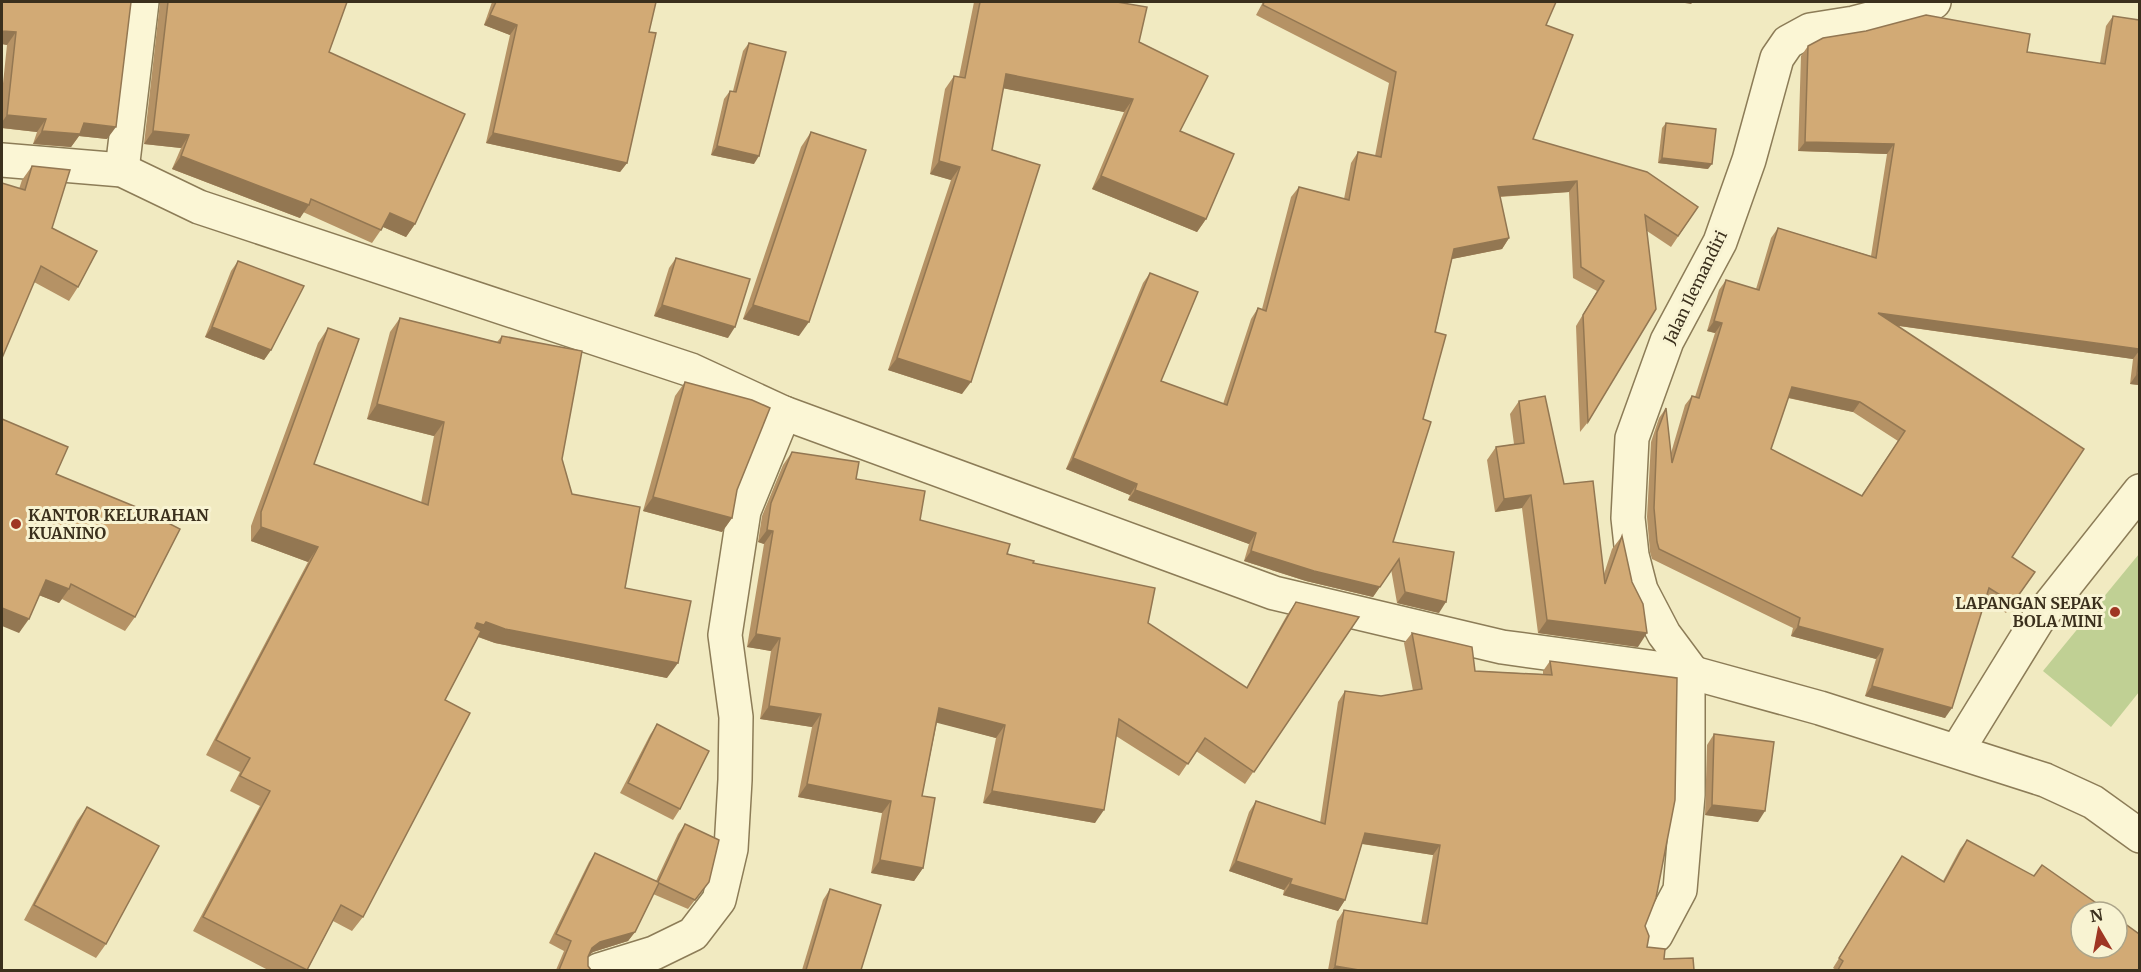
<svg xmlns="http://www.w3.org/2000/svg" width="2141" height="972" viewBox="0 0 2141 972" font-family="Merriweather,serif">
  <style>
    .green { fill: #c0d094 }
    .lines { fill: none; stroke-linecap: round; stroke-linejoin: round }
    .street-casing { stroke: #8c7c57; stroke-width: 36 }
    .street { stroke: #fbf6d5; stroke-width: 33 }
    .wall { fill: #b59265; fill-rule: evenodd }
    .shaded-wall { fill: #937752 }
    .building { fill: #d2aa75; stroke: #937752; stroke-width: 1.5; fill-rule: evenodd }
    .poi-dot { fill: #9f3623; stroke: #f8f3d2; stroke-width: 2 }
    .labels { text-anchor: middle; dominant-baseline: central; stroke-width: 6; stroke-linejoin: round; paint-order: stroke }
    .street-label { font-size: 16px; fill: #3b301d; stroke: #f8f3d2 }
    .poi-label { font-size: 16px; font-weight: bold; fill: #3b301d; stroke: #f8f3d2; text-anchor: start }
  </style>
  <rect width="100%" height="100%" fill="#f1eac1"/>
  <polygon class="green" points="2139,554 2139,692 2111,727 2043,671"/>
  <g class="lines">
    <g class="street-casing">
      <g id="street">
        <polyline points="2,160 122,170 199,207 691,370 784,413 1274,593 1502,647 1693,673 1820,708 2045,780 2093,802 2140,836"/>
        <polyline points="122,170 142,2"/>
        <polyline points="1693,673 1664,634 1641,590 1632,555 1628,518 1632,438 1667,341 1720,242 1749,160 1777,58 1788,42 1810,30 1854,23 1934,2"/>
        <polyline points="1957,751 2037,621 2140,491"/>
        <polyline points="1656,935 1680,890 1688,795 1688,672"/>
        <polyline points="599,970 654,953 693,934 719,900 731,849 735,780 736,717 725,635 744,511 784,413"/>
      </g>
    </g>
    <use href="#street" class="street"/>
  </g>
  <g class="wall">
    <polygon points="2,2 107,139 79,136 71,147 33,144 37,132 2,128 2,93 7,45 2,44"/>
    <polygon points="160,2 347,2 329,52 415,224 406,237 383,227 372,243 303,212 300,218 172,169 181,148 144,144"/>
    <polygon points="490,2 656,2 649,32 627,163 620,172 486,143 510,35 484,25 492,2"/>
    <polygon points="974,2 1117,2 1139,42 1180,131 1206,219 1197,232 1092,189 1124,112 1003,88 992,150 962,394 888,370 951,180 930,174 945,89 954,76 959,77"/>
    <polygon points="1263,2 1556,2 1546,25 1533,139 1698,207 1671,247 1647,231 1588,422 1580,432 1576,326 1597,291 1573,278 1569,192 1500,197 1509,238 1502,249 1452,259 1435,332 1423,419 1393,542 1439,613 1397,603 1391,569 1373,597 1306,581 1244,561 1249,544 1128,500 1130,495 1066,469 1143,283 1150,273 1161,381 1223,404 1251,319 1258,308 1262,309 1291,197 1299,187 1344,199 1351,163 1358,152 1375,156 1389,83 1256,15"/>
    <path d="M2113 16 2139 20V385L2130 384 2133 359 1899 326 2012 557 2035 572 2006 613 1986 600 1945 718 1865 696 1876 659 1791 636 1793 628 1652 559 1650 552 1647 517 1651 442 1659 418 1666 408 1671 453 1685 405 1692 396 1695 397 1715 333 1707 331 1719 290 1726 280 1756 289 1771 238 1778 228 1871 256 1887 154 1798 151 1801 56 1808 46 2027 52 2100 63 2106 26ZM1788 398 1853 412 1898 441 1861 496 1771 449Z"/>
    <polygon points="749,43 754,164 711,155 724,99 730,91 733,91 743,51"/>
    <polygon points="1666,123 1708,169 1658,163 1662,128"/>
    <polygon points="811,132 799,336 743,319 801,147"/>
    <polygon points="32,166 52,228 78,287 69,301 34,282 19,189 22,180"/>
    <polygon points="676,258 728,338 654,316 669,268"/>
    <polygon points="238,261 271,350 264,360 205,337 231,271"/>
    <polygon points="400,318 497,342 502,336 562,459 572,494 625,588 667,678 495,643 478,637 445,700 363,917 352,931 333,921 307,970 268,970 193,931 260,806 230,791 240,772 206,755 308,562 251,541 251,526 318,343 328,328 314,464 421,503 434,436 367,419 390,332"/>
    <polygon points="685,382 737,490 732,518 722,532 643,511 675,396"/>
    <polygon points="1519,401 1564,484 1604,574 1612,549 1622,536 1638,647 1538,633 1522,508 1495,512 1487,460 1496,447 1514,444 1510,414"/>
    <polygon points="792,452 856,479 920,520 1033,563 1148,623 1246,688 1287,615 1296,602 1359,617 1245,784 1196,751 1179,776 1116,736 1095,823 983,803 996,738 937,722 922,796 923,868 914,881 871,873 882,813 798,797 812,727 760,719 771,651 747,647 764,544 758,542 762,516 783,465"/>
    <polygon points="56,474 135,617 125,631 62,599 59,603 39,595 19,633"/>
    <polygon points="1412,633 1475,671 1543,674 1543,671 1550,661 1645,926 1647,947 1664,959 1694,970 1328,970 1337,921 1344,910 1421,923 1433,855 1362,844 1345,900 1338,911 1283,895 1284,890 1229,871 1249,812 1256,801 1320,823 1338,702 1345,691 1381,696 1413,691 1404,643"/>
    <polygon points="657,724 680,809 673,820 620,793 650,735"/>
    <polygon points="1714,734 1758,822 1705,815 1707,745"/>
    <polygon points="87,807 106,944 96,958 24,920 77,821"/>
    <polygon points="685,824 709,882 688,909 653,894 635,932 628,941 593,952 588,956 588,966 591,970 556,970 564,951 549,943 589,862 595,853 656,881 678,834"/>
    <polygon points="1967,840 2139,970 1836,970 1833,968 1902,856 1943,881 1960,849"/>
    <polygon points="830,889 861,970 802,970 823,900"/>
  </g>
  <g class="shaded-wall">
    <polygon points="1679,2 1693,2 1691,4"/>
    <polygon points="490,15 517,25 510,35 484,25"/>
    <polygon points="2,31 16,32 7,45 2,44"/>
    <polygon points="1006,74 1133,99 1124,112 997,87"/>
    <polygon points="7,115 46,119 37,132 2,128 2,122"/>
    <polygon points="84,123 116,127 107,139 79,136 71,147 33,144 42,131"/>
    <polygon points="153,131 189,135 181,148 144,144"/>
    <polygon points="493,133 627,163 620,172 486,143"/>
    <polygon points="1805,142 1894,144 1887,154 1798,151"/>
    <polygon points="717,146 759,156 754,164 711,155"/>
    <polygon points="181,156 309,205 300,218 172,169"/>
    <polygon points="1662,158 1712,164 1708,169 1658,163"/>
    <polygon points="939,161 960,167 951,180 930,174"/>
    <polygon points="1101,176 1206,219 1197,232 1092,189"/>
    <polygon points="1577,181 1569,192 1491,197 1498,187"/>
    <polygon points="390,213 415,224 406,237 381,226"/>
    <polygon points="1509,238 1502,249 1447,260 1454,249"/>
    <polygon points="662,305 735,327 728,338 654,316"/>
    <polygon points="753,305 809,322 799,336 743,319"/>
    <polygon points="1878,313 2139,349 2139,351 2133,359 1872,322"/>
    <polygon points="1714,321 1722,323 1715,333 1707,331"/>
    <polygon points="212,327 271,350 264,360 205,337"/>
    <polygon points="897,358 971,382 962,394 888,370"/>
    <polygon points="2137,374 2139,375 2139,385 2130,384"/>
    <polygon points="1792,387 1860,402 1853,412 1785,397"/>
    <polygon points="377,404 444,422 434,436 367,419"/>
    <polygon points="1073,458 1137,484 1130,495 1066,469"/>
    <polygon points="1135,490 1256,533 1249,544 1128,500"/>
    <polygon points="1531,495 1522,508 1495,512 1504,499"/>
    <polygon points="653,497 732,518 722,532 643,511"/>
    <polygon points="261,527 318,547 308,562 251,541"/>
    <polygon points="767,530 773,531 764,544 758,542"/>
    <polygon points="1251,551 1380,587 1373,597 1306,581 1244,561"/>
    <polygon points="46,580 69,589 59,603 36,594"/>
    <polygon points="1405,592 1446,602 1439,613 1397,603"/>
    <polygon points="2,608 29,619 19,633 2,626"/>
    <polygon points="1547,620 1647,633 1638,647 1538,633"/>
    <polygon points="486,622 678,663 667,678 495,643 476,636 467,638 477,623"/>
    <polygon points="1798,626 1883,649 1876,659 1791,636"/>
    <polygon points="756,634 780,638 771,651 747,647"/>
    <polygon points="1872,686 1952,708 1945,718 1865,696"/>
    <polygon points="769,706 821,714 812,727 760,719"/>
    <polygon points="939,708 1005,725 996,738 930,721"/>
    <polygon points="807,784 891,801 882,813 798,797"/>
    <polygon points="992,791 1104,810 1095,823 983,803"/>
    <polygon points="1712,805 1765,811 1758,822 1705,815"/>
    <polygon points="1365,833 1440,845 1433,855 1357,843"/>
    <polygon points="880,860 923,868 914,881 871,873"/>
    <polygon points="1236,861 1292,879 1284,890 1229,871"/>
    <polygon points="1290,884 1345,900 1338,911 1283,895"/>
    <polygon points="635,932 628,941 593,952 585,958 592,948 600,942"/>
    <polygon points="1335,966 1359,970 1332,970"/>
  </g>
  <g class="building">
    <polygon points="2,2 131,2 116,127 84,123 80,134 42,131 46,119 7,115 16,32 2,31"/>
    <polygon points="168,2 347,2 329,52 465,114 415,224 390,213 381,230 311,199 309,205 181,156 189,135 153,131"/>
    <polygon points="496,2 656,2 649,32 656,33 627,163 493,133 517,25 490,15"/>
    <polygon points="980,2 1117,2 1147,7 1139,42 1208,76 1180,131 1234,154 1206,219 1101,176 1133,99 1006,74 992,150 1040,165 971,382 897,358 960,167 939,161 954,76 965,78"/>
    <polygon points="1264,2 1556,2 1546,25 1573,35 1533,139 1647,172 1698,207 1678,236 1645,215 1656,309 1588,422 1583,315 1604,281 1581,267 1577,181 1498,187 1509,238 1454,249 1435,332 1446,335 1423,419 1431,422 1393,542 1454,552 1446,602 1405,592 1399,559 1380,587 1314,571 1251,551 1256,533 1135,490 1137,484 1073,458 1150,273 1198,292 1161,381 1227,405 1258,308 1266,311 1299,187 1349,200 1358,152 1381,157 1396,72 1263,5"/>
    <path d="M1926 15 2030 34 2027 52 2105 64 2113 16 2139 20V349L1878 313 2084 449 2012 557 2035 572 2013 603 1989 588 1952 708 1872 686 1883 649 1798 626 1800 618 1659 549 1657 542 1654 508 1657 432 1666 408 1672 463 1692 396 1699 398 1722 323 1714 321 1726 280 1759 290 1778 228 1876 258 1894 144 1805 142 1808 46 1823 38 1866 31ZM1792 387 1860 402 1905 431 1862 496 1771 449Z"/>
    <polygon points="749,43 786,52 759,156 717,146 730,91 736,92"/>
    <polygon points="1666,123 1716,129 1712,164 1662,158"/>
    <polygon points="811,132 866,150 809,322 753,305"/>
    <polygon points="32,166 70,170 52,228 97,251 78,287 41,266 2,358 2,183 25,190"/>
    <polygon points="676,258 750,279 735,327 662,305"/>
    <polygon points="238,261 304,286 271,350 212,327"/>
    <polygon points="400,318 500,343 502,336 582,351 562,459 572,494 640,507 625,588 691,601 678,663 505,629 486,622 484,625 477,623 475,628 481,631 445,700 470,713 363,917 341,905 307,970 203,917 270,791 240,776 250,758 216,740 318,547 261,527 261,512 328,328 359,339 314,464 428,505 444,422 377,404"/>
    <polygon points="2139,355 2139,375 2137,374"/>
    <polygon points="685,382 752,400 770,408 737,490 732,518 653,497"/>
    <polygon points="1545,396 1564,484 1593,481 1605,584 1622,536 1632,582 1643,604 1647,633 1547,620 1531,495 1504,499 1496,447 1524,443 1519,401"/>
    <polygon points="2,419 68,447 56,474 141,509 180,529 135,617 71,584 69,589 46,580 29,619 2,608"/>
    <polygon points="792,452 859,462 856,479 925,491 920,520 1010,544 1007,554 1034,561 1033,563 1155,588 1148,623 1247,688 1296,602 1359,617 1254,772 1205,738 1188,764 1119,719 1104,810 992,791 1005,725 939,708 922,796 935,798 923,868 880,860 891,801 807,784 821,714 769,706 780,638 756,634 773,531 767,530 771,503"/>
    <polygon points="1412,633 1472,647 1475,671 1552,675 1550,661 1677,678 1675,800 1656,898 1645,926 1649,936 1647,947 1665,949 1664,959 1693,958 1694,970 1359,970 1335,966 1344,910 1427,924 1440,845 1365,833 1345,900 1290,884 1292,879 1236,861 1256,801 1325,824 1345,691 1381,696 1422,689"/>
    <polygon points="657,724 709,751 680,809 628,783"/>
    <polygon points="1714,734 1774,742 1765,811 1712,805"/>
    <polygon points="87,807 159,846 106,944 34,905"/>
    <polygon points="685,824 719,840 709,882 695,900 659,883 635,932 600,942 592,948 588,957 588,966 591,970 559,970 571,941 556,934 595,853 658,882"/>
    <polygon points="1967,840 2034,876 2042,865 2109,912 2081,912 2081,948 2117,948 2117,918 2139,934 2139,970 1838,970 1843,961 1839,958 1902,856 1944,882"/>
    <polygon points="830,889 881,905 861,970 806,970"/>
  </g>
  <g class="poi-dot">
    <circle cx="16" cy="524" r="6"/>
    <circle cx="2115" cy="612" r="6"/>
  </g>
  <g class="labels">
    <g class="street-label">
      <text transform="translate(1695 287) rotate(-64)">Jalan Ilemandiri</text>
    </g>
    <g class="poi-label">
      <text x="28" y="515">KANTOR KELURAHAN<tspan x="28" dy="18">KUANINO</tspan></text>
      <text x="2103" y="603" text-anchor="end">LAPANGAN SEPAK<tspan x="2103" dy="18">BOLA MINI</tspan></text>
    </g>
  </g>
  <rect width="2141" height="972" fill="none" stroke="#3b301d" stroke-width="6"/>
  <g transform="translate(2099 930) rotate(350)"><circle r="28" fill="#f8f3d2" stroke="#aca58a" stroke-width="1.5"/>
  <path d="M0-4.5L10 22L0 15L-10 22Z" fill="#9f3623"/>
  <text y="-9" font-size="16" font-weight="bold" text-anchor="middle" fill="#3b301d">N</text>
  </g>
</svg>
